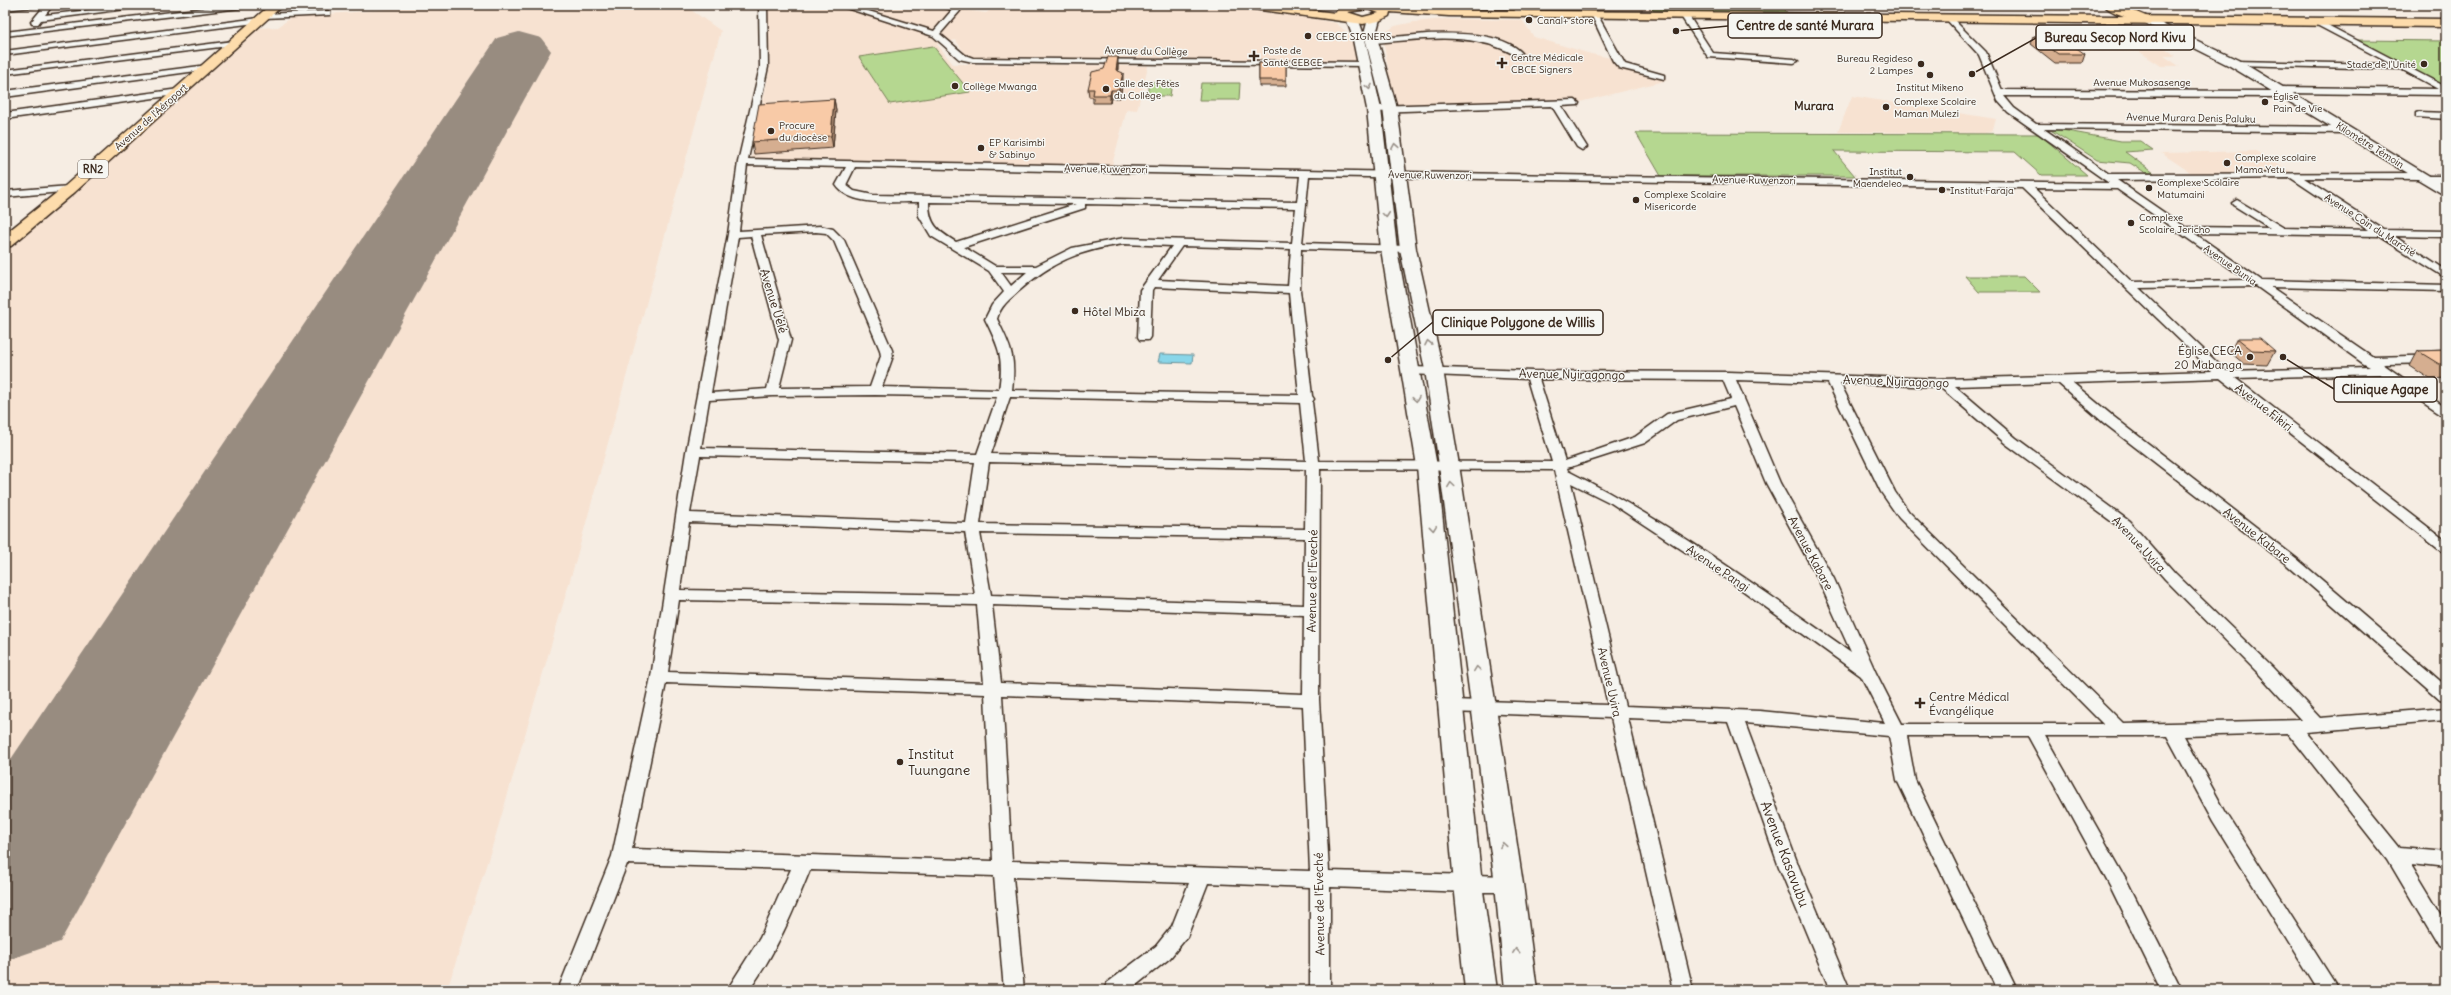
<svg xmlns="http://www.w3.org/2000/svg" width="2451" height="995" viewBox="0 0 2451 995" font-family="Delius,sans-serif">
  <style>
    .built { fill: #f7e2d1 }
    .green { fill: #b5d790; stroke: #788057 }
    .water { fill: #89d6e9; stroke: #6a9198 }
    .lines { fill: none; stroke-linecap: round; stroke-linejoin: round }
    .runway { fill: #988c80; fill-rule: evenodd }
    .minor-casing { stroke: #3b2a1e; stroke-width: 3 }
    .secondary-casing { stroke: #3b2a1e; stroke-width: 3 }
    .primary-casing { stroke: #3b2a1e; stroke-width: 3 }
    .trunk-casing { stroke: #3b2a1e; stroke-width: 3 }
    .minor { fill: #f6f6f2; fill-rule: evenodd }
    .secondary { fill: #f6f6f2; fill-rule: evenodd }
    .primary { fill: #fddcac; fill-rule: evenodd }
    .trunk { fill: #fddcac; fill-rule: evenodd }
    .wall { fill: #d5ae90; stroke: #3b2a1e }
    .shaded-wall { fill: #ae8d75; stroke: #3b2a1e }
    .building { fill: #f8caa7; stroke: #3b2a1e }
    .oneway { stroke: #989088 }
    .poi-dot { fill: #3b2a1e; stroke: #f6f6f2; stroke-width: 1.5 }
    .labels { text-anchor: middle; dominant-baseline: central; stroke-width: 3; stroke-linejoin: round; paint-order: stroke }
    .far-poi-label { font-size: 10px; fill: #3b2a1e; stroke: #f6f6f2; text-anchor: start }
    .far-street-label { font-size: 10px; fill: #3b2a1e; stroke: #f6f6f2 }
    .shield { fill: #f6f6f2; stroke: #73675e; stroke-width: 1 }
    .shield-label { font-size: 11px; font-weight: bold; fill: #3b2a1e }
    .far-quarter-label { font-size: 12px; font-weight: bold; fill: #3b2a1e; stroke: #f6f6f2 }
    .street-label { font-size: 12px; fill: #3b2a1e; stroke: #f6f6f2 }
    .poi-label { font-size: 12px; fill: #3b2a1e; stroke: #f6f6f2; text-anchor: start }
    .near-poi-label { font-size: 14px; fill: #3b2a1e; stroke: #f6f6f2; text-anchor: start }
    .near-street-label { font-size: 14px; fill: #3b2a1e; stroke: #f6f6f2 }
    .leader { fill: none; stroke: #3b2a1e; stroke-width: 1.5 }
    .callout-dot { fill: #3b2a1e; stroke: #f6f6f2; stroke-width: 1.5 }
    .callout { fill: #f6f6f2; stroke: #3b2a1e; stroke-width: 1.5 }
    .callout-label { font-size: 13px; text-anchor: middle; font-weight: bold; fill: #3b2a1e }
  </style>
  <rect width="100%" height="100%" fill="#f6ede3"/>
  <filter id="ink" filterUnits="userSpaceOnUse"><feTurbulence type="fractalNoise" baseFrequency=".025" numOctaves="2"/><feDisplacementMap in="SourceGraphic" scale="8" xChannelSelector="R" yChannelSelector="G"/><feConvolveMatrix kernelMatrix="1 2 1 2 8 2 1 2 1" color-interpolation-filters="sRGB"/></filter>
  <g filter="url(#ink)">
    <g class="built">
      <polygon points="403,5 684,5 721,31 575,563 497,831 447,990 5,990 5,250 258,28 278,27 292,17 380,10"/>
      <polygon points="766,5 925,5 986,13 999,5 1203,5 1299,16 1336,23 1352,37 1361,62 971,58 966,56 956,40 937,44 953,64 1148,66 1137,110 1127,109 1112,165 751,161 770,67"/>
      <polygon points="1527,5 1780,5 1787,12 1535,10"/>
      <polygon points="1444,19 1522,20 1534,37 1591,54 1611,58 1620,69 1668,80 1580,102 1404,106 1394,103 1383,39 1387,31 1395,26 1414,22"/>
      <polygon points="2031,44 2161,45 2176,56 2164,56 2179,66 2161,66 2140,52 2067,51 2082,63 2063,65 2055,63"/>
      <polygon points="1852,96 1996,119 1992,132 1985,133 1838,132"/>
      <polygon points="2256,151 2293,173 2193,174 2161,153"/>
    </g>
    <g class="green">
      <polygon points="1652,5 1780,5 1787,12 1653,11"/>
      <polygon points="2357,40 2446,41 2446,87"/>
      <polygon points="933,46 970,92 890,104 859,57"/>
      <polygon points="1149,82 1172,82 1170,96 1147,96"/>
      <polygon points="1201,83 1240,83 1239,100 1199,100"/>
      <polygon points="2046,127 2121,141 2140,141 2153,150 2125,152 2154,173 2146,173 2130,163 2097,160"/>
      <polygon points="1636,133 2039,134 2087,175 2041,175 2015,152 1834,151 1855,176 1661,176"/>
      <polygon points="1965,276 2024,276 2040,292 1979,292"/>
    </g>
    <polygon class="water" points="1160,354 1193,355 1192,363 1158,362"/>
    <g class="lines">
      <polygon class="runway" points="519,32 541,38 551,51 60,942 5,961 5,768 497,38"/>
      <g class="minor-casing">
        <g id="minor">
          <polygon points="37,5 33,7 5,10 5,6"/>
          <polygon points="45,5 53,5 45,15 133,5 156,5 41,20 38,24 32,24 31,22"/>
          <polygon points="230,5 253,5 249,7 5,36 5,32"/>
          <path d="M759 5H767L768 67 748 159 1611 176 2109 183 2008 112 1998 101 1979 55 1946 19V15H1949L1986 52 2002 90 2276 91V88L2279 87 2438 89 2401 69 2234 65 2230 63 2234 61 2391 64 2313 23V19H2316L2446 87V95L2288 93V96L2285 97 2004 96 2014 108 2036 124 2346 127 2351 130 2346 133 2044 129 2109 174 2419 173 2424 176H2446V182H2424L2419 179 2304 178 2384 230 2446 231V237L2394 236 2446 270V278L2379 236 2194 233 2261 280 2446 285V291L2271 287 2373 357 2446 355V363L2383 364 2446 408V418L2380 374 2235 378 2446 541V553L2441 551 2220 378 2073 383 2114 417 2296 558 2446 686V701L2440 699 2286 564 2104 423 2058 383 1955 386 2016 438 2129 521 2175 573 2272 667 2320 718 2446 708V720L2306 732 2400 848 2446 852V868L2411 864 2446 922V949L2439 946 2388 860 2288 733 2184 736 2225 811 2339 990H2318L2213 821 2167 736H2045L2125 877 2182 990H2161L2111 888 2028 736H1907L1915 780 2017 990H1997L1897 780 1889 736 1745 723 1799 867 1850 990H1830L1779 867 1728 722 1628 718 1693 990H1673L1611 718 1451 712 1445 710 1443 706 1445 702 1451 700 1608 705 1554 470 1320 469 1319 700 1329 871 1509 876 1516 878 1519 884 1516 890 1509 892H1468L1330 887V990H1310V887L1208 883 1187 937 1170 958 1130 990H1104L1107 983 1156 946 1172 926 1189 883 1013 877 1024 990H1004L994 876 810 870C793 912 776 953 749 990H727L760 938 791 869 627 864 578 990H558L612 856 651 677 686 452 728 234 738 162 760 67ZM747 165 846 167 836 185C851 208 895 201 919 202V216L931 236 989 271 1004 292 992 305 985 319C999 348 1004 356 999 390L882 387 893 356 892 350 844 240 833 229 820 226 739 231ZM855 167 1300 176 1297 202 873 195 854 191 846 185ZM1309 176 2022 188 2212 371 1943 379 1728 372 1532 371 1412 367 1406 371 1408 374 1527 379 1552 462 1319 461 1312 402 1314 399 1312 396 1300 290 1301 249 1408 252 1413 249 1408 246 1302 243ZM2291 178 2369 230 2284 228 2237 200 2232 203 2233 205 2270 228 2185 227 2117 180ZM2034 188 2117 189 2247 280 2132 282ZM929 202 1076 204 956 242C938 231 929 225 929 202ZM1085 204 1296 208 1292 243 1124 238 1072 248 1036 266H995L964 247 1085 208ZM816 232 826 233 834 241 880 350 881 356 870 387 779 388 791 340 761 235ZM751 236 779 340 767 389 711 393 738 237ZM1124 244 1172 246 1140 290 1138 337 1140 340H1148L1150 337 1152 290 1154 287 1289 293 1299 395 1012 390C1016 356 1011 348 997 319 1000 306 1010 299 1019 291 1053 261 1080 250 1124 244ZM1182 246 1291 249 1288 286 1158 280ZM1001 272H1027L1011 286ZM2256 286 2364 364 2370 367 2226 371 2139 288ZM1539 379 1723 380 1731 399 1667 414 1635 437 1565 461ZM1736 380 1828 383 1881 492 1899 518 2103 724H1902L1876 673 1834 579 1780 483ZM1840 383 1940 387 2006 444 2119 527 2165 579 2260 675 2301 720 2124 724 1909 512 1895 492ZM875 395 997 397 977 454 701 448 709 400 772 396ZM1010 397 1300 403 1306 461 991 454ZM1734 406 1766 483 1818 579 1851 652C1759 588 1668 521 1568 471L1567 468 1645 443 1677 420ZM700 456 975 462 966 523 690 513ZM989 462 1306 469 1305 529 980 524ZM1571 483 1611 503 1731 582 1861 676 1885 723 1760 711 1625 706ZM689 522 965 532 975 595 680 590ZM980 533 1305 538 1304 605 991 595ZM679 600 977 605 984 683 668 672ZM992 605 1304 615 1303 694 1001 683ZM666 683 985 694 993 861 632 849ZM1002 695 1303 706 1310 871 1012 861Z"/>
          <polygon points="837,5 849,5 934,31 952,10 939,5 960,7 960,11 940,34 965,55 973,58 1365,62 1369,64 1365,66 973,62 959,59 933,36"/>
          <polygon points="1512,5 1520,5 1524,16 1518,16"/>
          <polygon points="327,11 330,11 330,15 265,18 261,16 265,14"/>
          <polygon points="1590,12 1597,14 1625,64 1664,75 1664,79 1619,68 1613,61"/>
          <polygon points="1684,13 1687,13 1713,53 1794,59 1798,61 1794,63 1708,57 1680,15"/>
          <polygon points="259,18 262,18 262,22 5,55 5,51"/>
          <path d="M1427 34C1454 33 1502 32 1522 53L1515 55C1470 30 1421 40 1371 43L1367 41 1371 39Z"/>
          <polygon points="233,41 236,41 236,45 5,74 5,70"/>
          <polygon points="208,65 212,67 211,69 5,97 5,91"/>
          <polygon points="179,89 182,90 182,94 5,119 5,113"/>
          <polygon points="1575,100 1579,103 1578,105 1561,106 1587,147 1582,150 1577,147 1552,106 1374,112 1370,109 1374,106"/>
          <polygon points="2419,112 2446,113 2446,119 2416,117 2416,113"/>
          <polygon points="70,186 73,187 73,191 5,197 5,191"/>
        </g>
      </g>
      <g class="secondary-casing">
        <g id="secondary">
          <polygon points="1352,15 1358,18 1364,35 1381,109 1397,249 1437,466 1482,884 1497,990 1465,990 1454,884 1417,466 1381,249 1367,109 1352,35 1346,18"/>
          <polygon points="1374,16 1380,19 1376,34 1397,108 1416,249 1443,370 1459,465 1523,884 1537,990 1505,990 1495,884 1439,465 1425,370 1400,249 1383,108 1364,34 1368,19"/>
          <polygon points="2145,16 2238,60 2446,186 2446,196 2230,66 2141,21 2139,19"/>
        </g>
      </g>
      <g class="primary-casing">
        <path id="primary" d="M2104 5H2120L2148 17 2142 21C2131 18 2112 14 2104 5Z"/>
      </g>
      <g class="trunk-casing">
        <g id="trunk">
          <polygon points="270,5 283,5 75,192 11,246 5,247 5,234 65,186"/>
          <path d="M1240 5H1273L1335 13 1342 5H1386L1449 10 2446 19V27L1449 16 1390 12 1389 16 1379 21 1363 24 1246 8ZM1368 9 1379 13 1363 17 1347 12Z"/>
        </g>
      </g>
      <use href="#minor" class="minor"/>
      <use href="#secondary" class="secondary"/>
      <use href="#primary" class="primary"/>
      <use href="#trunk" class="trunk"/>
    </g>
    <g class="wall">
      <polygon points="2034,36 2085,54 2082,63 2055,63 2031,44"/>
      <polygon points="1259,63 1286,64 1286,86 1259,86"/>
      <polygon points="1118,65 1118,70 1123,81 1120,98 1111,98 1110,103 1093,103 1093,97 1089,97 1088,89 1104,69"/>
      <polygon points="834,99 836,110 833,148 754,154 752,142"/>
      <polygon points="2237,338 2275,351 2267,365 2244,364 2230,352"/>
      <polygon points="2446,350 2446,378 2430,379 2410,366 2418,351"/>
    </g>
    <g class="shaded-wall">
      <polygon points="1118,57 1118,65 1117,78 1116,70"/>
      <polygon points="1123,73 1123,81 1120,98 1119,90"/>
      <polygon points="1111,90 1111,98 1110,103 1110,95"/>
      <polygon points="834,99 836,110 833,148 831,136"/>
    </g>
    <g class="building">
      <polygon points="2034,36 2060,36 2085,54 2058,54"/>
      <polygon points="1108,57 1118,57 1116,70 1123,73 1119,90 1111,90 1110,95 1093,95 1094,89 1088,89 1092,72 1104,69"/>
      <polygon points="1259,63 1286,64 1286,80 1259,80"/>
      <polygon points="834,99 831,136 752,142 759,104"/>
      <polygon points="2237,338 2260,338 2275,351 2252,350"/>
      <polygon points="2446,350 2446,364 2439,364 2418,351"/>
    </g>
    <defs><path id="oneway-chevron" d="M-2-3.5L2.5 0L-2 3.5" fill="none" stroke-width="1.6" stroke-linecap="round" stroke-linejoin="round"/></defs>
    <g class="oneway">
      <use href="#oneway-chevron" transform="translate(1369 87) rotate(79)"/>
      <use href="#oneway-chevron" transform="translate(1395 146) rotate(-100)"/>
      <use href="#oneway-chevron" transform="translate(1386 215) rotate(85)"/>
      <use href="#oneway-chevron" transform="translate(1428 343) rotate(-102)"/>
      <use href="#oneway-chevron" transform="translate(1416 399) rotate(81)"/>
      <use href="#oneway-chevron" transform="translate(1451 485) rotate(-98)"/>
      <use href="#oneway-chevron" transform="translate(1433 528) rotate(84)"/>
      <use href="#oneway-chevron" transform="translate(1477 669) rotate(-98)"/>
      <use href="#oneway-chevron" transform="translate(1503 845) rotate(-99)"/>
      <use href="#oneway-chevron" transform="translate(1516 951) rotate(-96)"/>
    </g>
  </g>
  <g class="poi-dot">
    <circle cx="1529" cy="20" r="4"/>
    <circle cx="1308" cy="36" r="4"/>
    <path d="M1252 50h4v4h4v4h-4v4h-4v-4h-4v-4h4z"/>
    <path d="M1500 57h4v4h4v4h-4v4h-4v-4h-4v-4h4z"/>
    <circle cx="1921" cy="64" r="4"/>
    <circle cx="2424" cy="64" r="4"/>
    <circle cx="1930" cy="75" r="4"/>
    <circle cx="955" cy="86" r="4"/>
    <circle cx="1106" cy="89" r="4"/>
    <circle cx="2265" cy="102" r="4"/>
    <circle cx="1886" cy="107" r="4"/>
    <circle cx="771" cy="131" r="4"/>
    <circle cx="981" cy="148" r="4"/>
    <circle cx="2227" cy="163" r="4"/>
    <circle cx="1910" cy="177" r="4"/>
    <circle cx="2149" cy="188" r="4"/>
    <circle cx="1942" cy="190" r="4"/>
    <circle cx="1636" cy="200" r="4"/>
    <circle cx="2131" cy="223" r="4"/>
    <circle cx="1075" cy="311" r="4"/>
    <circle cx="2250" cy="357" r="4"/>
    <path d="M1918 697h4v4h4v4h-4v4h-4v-4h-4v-4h4z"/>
    <circle cx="900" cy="762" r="4"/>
  </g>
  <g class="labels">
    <g class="far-poi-label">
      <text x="1537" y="20">Canal+ store</text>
      <text x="1316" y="36">CEBCE SIGNERS</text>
      <text x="1263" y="50">Poste de<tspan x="1263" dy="12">Santé CEBCE</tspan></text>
      <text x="1511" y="57">Centre Médicale<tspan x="1511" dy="12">CBCE Signers</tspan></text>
      <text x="1913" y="58" text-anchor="end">Bureau Regideso<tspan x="1913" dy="12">2 Lampes</tspan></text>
      <text x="2416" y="64" text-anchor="end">Stade de l'Unité</text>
      <text x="1114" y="83">Salle des Fêtes<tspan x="1114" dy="12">du Collège</tspan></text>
      <text x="963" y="86">Collège Mwanga</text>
      <text x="1930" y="87" text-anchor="middle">Institut Mikeno</text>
      <text x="2273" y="96">Église<tspan x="2273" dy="12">Pain de Vie</tspan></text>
      <text x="1894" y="101">Complexe Scolaire<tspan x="1894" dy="12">Maman Mulezi</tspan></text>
      <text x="779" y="125">Procure<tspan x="779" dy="12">du diocèse</tspan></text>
      <text x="989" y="142">EP Karisimbi<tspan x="989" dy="12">&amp; Sabinyo</tspan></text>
      <text x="2235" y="157">Complexe scolaire<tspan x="2235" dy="12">Mama Yetu</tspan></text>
      <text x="1902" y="171" text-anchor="end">Institut<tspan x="1902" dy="12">Maendeleo</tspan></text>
      <text x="2157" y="182">Complexe Scolaire<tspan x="2157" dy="12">Matumaini</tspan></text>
      <text x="1950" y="190">Institut Faraja</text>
      <text x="1644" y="194">Complexe Scolaire<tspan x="1644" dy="12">Misericorde</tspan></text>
      <text x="2139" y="217">Complexe<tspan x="2139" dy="12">Scolaire Jericho</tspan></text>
    </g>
    <g class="far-street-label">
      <text transform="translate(1146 51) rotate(1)">Avenue du Collège</text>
      <text x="2142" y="82">Avenue Mukosasenge</text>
      <text transform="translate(151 117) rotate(-42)">Avenue de l'Aéroport</text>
      <text transform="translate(2191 118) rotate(1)">Avenue Murara Denis Paluku</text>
      <text transform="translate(2370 145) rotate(32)">Kilomètre Témoin</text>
      <text transform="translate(1106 169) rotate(1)">Avenue Ruwenzori</text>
      <text transform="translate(1430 175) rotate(1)">Avenue Ruwenzori</text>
      <text transform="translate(1754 180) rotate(1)">Avenue Ruwenzori</text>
      <text transform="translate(2370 225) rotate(33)">Avenue Coin du Marché</text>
      <text transform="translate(2230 265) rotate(35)">Avenue Bunia</text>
    </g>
    <rect class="shield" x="78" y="160" width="30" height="18" rx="3"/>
    <g class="shield-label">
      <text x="93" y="169">RN2</text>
    </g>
    <g class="far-quarter-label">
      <text x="1814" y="105">Murara</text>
    </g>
    <g class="street-label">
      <text transform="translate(774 301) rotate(73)">Avenue Uélé</text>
      <text transform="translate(1572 374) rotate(1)">Avenue Nyiragongo</text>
      <text transform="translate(1896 381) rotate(2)">Avenue Nyiragongo</text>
      <text transform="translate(2264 407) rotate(38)">Avenue Fikiri</text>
      <text transform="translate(2257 535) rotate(38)">Avenue Kabare</text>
      <text transform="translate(2139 544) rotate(47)">Avenue Uvira</text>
      <text transform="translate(1811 553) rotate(62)">Avenue Kabare</text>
      <text transform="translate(1718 568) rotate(34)">Avenue Pangi</text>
      <text transform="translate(1312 581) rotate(-89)">Avenue de l'Eveché</text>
      <text transform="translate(1610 682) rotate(77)">Avenue Uvira</text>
      <text transform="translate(1319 904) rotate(-91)">Avenue de l'Eveché</text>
    </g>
    <g class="poi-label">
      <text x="1083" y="311">Hôtel Mbiza</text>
      <text x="2242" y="350" text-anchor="end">Église CECA<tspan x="2242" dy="14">20 Mabanga</tspan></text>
      <text x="1929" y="696">Centre Médical<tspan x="1929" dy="14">Évangélique</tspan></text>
    </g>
    <g class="near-poi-label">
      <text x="908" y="754">Institut<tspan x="908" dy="16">Tuungane</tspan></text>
    </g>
    <g class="near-street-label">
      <text transform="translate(1785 854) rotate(69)">Avenue Kasavubu</text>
    </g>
  </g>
  <path class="leader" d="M1676 31L1728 26M1972 74L2036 38M1388 360L1433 322M2283 357L2334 389"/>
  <g class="callout-dot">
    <circle cx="1676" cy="31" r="4"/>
    <circle cx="1972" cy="74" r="4"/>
    <circle cx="1388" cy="360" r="4"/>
    <circle cx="2283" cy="357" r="4"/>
  </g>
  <g class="callout">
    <rect x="1728" y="13" width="154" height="25" rx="4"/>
    <rect x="2036" y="25" width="158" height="25" rx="4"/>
    <rect x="1433" y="310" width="170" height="25" rx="4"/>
    <rect x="2334" y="377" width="103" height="25" rx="4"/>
  </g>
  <g class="callout-label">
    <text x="1805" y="30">Centre de santé Murara</text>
    <text x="2115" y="42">Bureau Secop Nord Kivu</text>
    <text x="1518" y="327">Clinique Polygone de Willis</text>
    <text x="2385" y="394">Clinique Agape</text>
  </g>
  <rect width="2451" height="995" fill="none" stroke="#f6f6f2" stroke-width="20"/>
  <rect x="10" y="10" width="2431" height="975" fill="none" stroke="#3b2a1e" stroke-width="1.5" filter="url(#ink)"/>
</svg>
